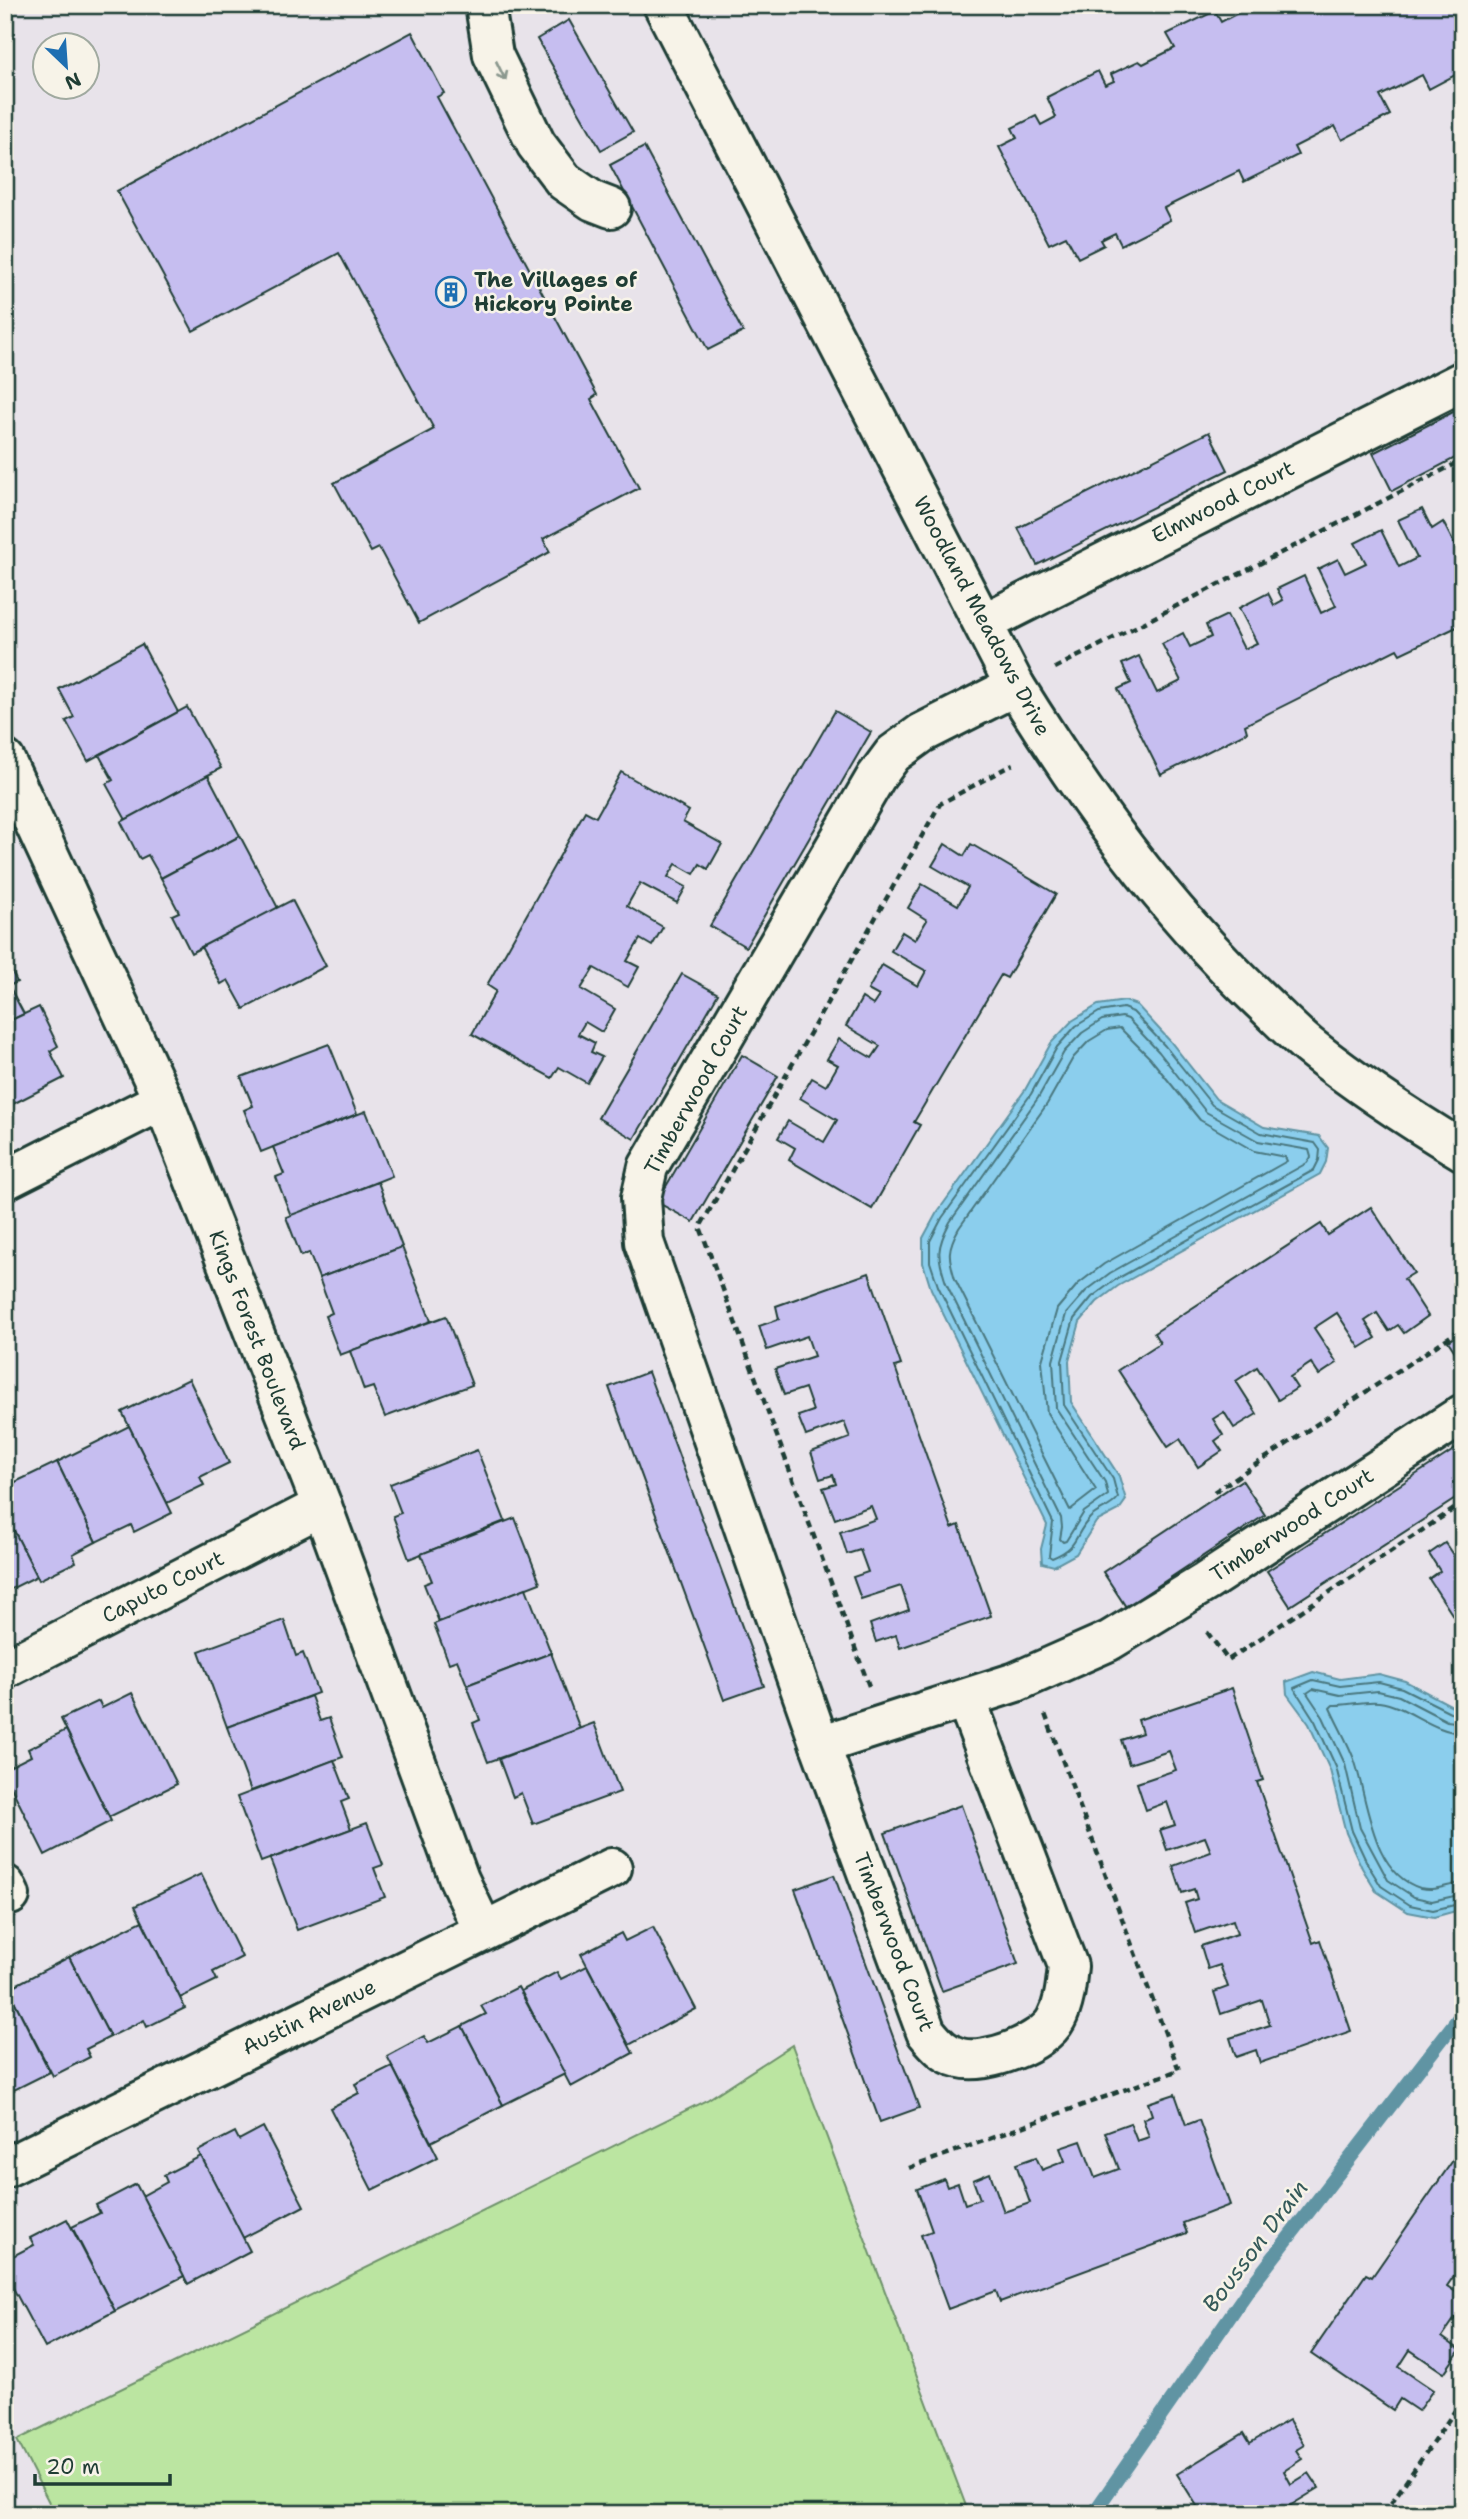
<svg xmlns="http://www.w3.org/2000/svg" width="1468" height="2519" viewBox="0 0 1468 2519" font-family="'Shantell Sans',sans-serif">
  <style>
    .green { fill: #bbe5a1; stroke: #6d916a; stroke-width: 2 }
    .water { fill: #8bceed; stroke: #6094a3; stroke-width: 2 }
    .lines { fill: none; stroke-linecap: round; stroke-linejoin: round }
    .shore { stroke: #4a777e; stroke-width: 2 }
    .stream { stroke: #6094a3; stroke-width: 14 }
    .building { fill: #c6bef0; stroke: #1f3d34; stroke-width: 2 }
    .minor-casing { stroke: #1f3d34; stroke-width: 44 }
    .path { stroke: #1f3d34; stroke-width: 4.5; stroke-dasharray: 7 5; stroke-linecap: butt }
    .minor { stroke: #f7f3e8; stroke-width: 38 }
    .oneway { stroke: #8b988e }
    .labels { text-anchor: middle; dominant-baseline: central; stroke-width: 5; stroke-linejoin: round; paint-order: stroke }
    .poi-label { font-size: 21px; font-weight: bold; fill: #1f3d34; stroke: #f7f3e8; text-anchor: start }
    .street-label { font-size: 21px; fill: #1f3d34; stroke: #f7f3e8 }
    .water-label { font-size: 23px; font-style: italic; fill: #355a59; stroke: #f7f3e8 }
  </style>
  <rect width="100%" height="100%" fill="#e8e3ea"/>
  <filter id="ink" filterUnits="userSpaceOnUse"><feTurbulence type="fractalNoise" baseFrequency=".0143" numOctaves="2"/><feDisplacementMap in="SourceGraphic" scale="14" xChannelSelector="R" yChannelSelector="G"/><feConvolveMatrix kernelMatrix="1 2 1 2 8 2 1 2 1" color-interpolation-filters="sRGB"/></filter>
  <g filter="url(#ink)">
    <polygon class="green" points="792,2045 969,2514 55,2514 17,2440 707,2100"/>
    <g class="water">
      <polygon points="1125,1001 1137,1005 1170,1041 1216,1099 1264,1127 1319,1136 1328,1148 1326,1162 1320,1174 1118,1286 1097,1302 1080,1322 1069,1361 1071,1402 1119,1476 1126,1500 1119,1510 1096,1522 1076,1554 1054,1566 1042,1563 1041,1549 1047,1525 931,1289 923,1263 923,1238 936,1214 1025,1090 1051,1043 1072,1021 1098,1005"/>
      <polygon points="1313,1672 1340,1679 1379,1674 1405,1681 1452,1706 1463,1707 1463,1909 1434,1917 1408,1912 1376,1891 1362,1868 1346,1833 1330,1770 1309,1724 1287,1694 1286,1682"/>
    </g>
    <g class="lines">
      <g class="shore">
        <path d="M1123 1008 1133 1012 1165 1046 1212 1105 1261 1133 1315 1143 1320 1150 1319 1160 1314 1170 1115 1280 1092 1297 1074 1319 1062 1361 1064 1405 1113 1479 1118 1498C1111 1508 1099 1509 1090 1518 1073 1536 1080 1547 1052 1558L1049 1556 1053 1522 938 1286 930 1262V1241L942 1218 1031 1094 1057 1047 1076 1026 1099 1012Z"/>
        <path d="M1122 1017 1128 1019 1159 1052 1206 1112 1258 1141 1309 1150 1311 1157 1307 1163 1110 1273 1086 1291 1066 1314 1053 1361 1056 1408 1105 1482 1108 1495 1084 1512 1066 1541 1063 1542 1060 1539 1062 1527 1061 1518 946 1283C937 1256 936 1248 950 1222L1038 1098 1064 1052 1082 1033 1102 1020Z"/>
        <path d="M1120 1028 1150 1058 1200 1120 1254 1151 1285 1157 1287 1161 1104 1264 1078 1284 1057 1309 1042 1361 1047 1413 1096 1490 1070 1510 955 1279C948 1256 947 1249 959 1228L1047 1104 1073 1058 1089 1041 1107 1030Z"/>
        <polyline points="1463,1714 1450,1712 1402,1688 1379,1682 1340,1686 1313,1680 1294,1688 1315,1721 1336,1767 1352,1831 1368,1865 1381,1886 1410,1905 1433,1910 1463,1903"/>
        <polyline points="1463,1723 1447,1721 1399,1696 1378,1691 1340,1695 1313,1689 1307,1693 1323,1717 1345,1764 1360,1828 1388,1880 1414,1897 1432,1901 1463,1894"/>
        <path d="M1463 1733C1431 1732 1409 1706 1379 1702 1364 1700 1348 1706 1333 1705L1330 1708C1338 1726 1349 1744 1355 1762 1368 1802 1372 1873 1420 1888 1436 1892 1448 1884 1463 1883"/>
      </g>
      <polyline class="stream" points="1093,2514 1249,2289 1463,2012"/>
    </g>
    <g class="building">
      <polygon points="927,5 942,5 930,11"/>
      <polygon points="949,5 965,5 952,12"/>
      <polygon points="1253,5 1463,5 1463,71 1429,89 1422,75 1380,96 1390,115 1342,140 1335,126 1294,147 1298,155 1244,182 1239,171 1164,208 1170,220 1121,245 1115,233 1101,240 1104,245 1078,258 1066,236 1049,244 999,147 1017,138 1012,128 1036,116 1041,125 1056,117 1047,97 1098,71 1105,85 1114,81 1111,74 1139,61 1143,64 1175,48 1167,34 1215,11 1221,22"/>
      <polygon points="569,20 633,132 601,150 537,39"/>
      <polygon points="412,32 444,93 437,97 597,395 591,399 639,488 543,539 550,552 419,623 379,548 371,552 334,483 434,429 339,253 193,331 117,191"/>
      <polygon points="644,147 743,332 708,350 610,165"/>
      <polygon points="1463,407 1463,454 1392,491 1373,453"/>
      <polygon points="1209,432 1228,470 1037,565 1018,528"/>
      <polygon points="1422,509 1432,529 1443,522 1463,561 1463,624 1400,654 1397,649 1245,725 1247,732 1161,775 1118,689 1131,683 1122,664 1139,656 1157,693 1181,681 1162,644 1183,633 1190,647 1211,637 1206,625 1227,615 1244,649 1257,643 1239,608 1268,593 1274,605 1283,600 1277,589 1304,576 1321,613 1336,606 1318,569 1338,559 1345,573 1366,563 1355,543 1381,530 1399,567 1417,558 1398,520"/>
      <polygon points="142,644 178,712 88,761 66,721 74,717 59,689"/>
      <polygon points="187,707 221,768 126,820 106,784 113,780 99,755"/>
      <polygon points="835,711 871,732 746,947 710,926"/>
      <polygon points="621,772 689,811 683,822 722,844 708,869 700,864 694,874 676,864 668,877 686,887 677,903 640,883 627,906 663,927 652,946 640,939 627,961 639,967 628,987 594,968 581,989 615,1009 602,1032 585,1022 578,1034 595,1043 591,1052 602,1057 587,1083 559,1067 552,1078 472,1034 496,991 487,985 585,811 596,817"/>
      <polygon points="208,775 240,836 161,878 148,855 140,859 121,822"/>
      <polygon points="240,836 278,908 191,953 172,915 179,912 161,878"/>
      <polygon points="945,844 964,856 971,844 1056,894 1007,978 1001,975 914,1122 920,1125 872,1209 789,1160 795,1148 778,1138 788,1121 824,1142 837,1120 800,1098 812,1078 826,1086 838,1065 827,1059 839,1039 872,1058 880,1046 846,1026 862,998 873,1005 879,996 868,990 882,965 918,986 926,971 891,951 902,932 915,940 927,920 908,908 922,884 958,905 968,887 932,866"/>
      <polygon points="292,900 326,966 244,1009 228,980 221,984 201,947"/>
      <polygon points="5,958 17,982 9,986 24,1014 5,1023"/>
      <polygon points="682,974 718,994 634,1139 598,1118"/>
      <polygon points="39,1007 58,1046 50,1051 64,1078 5,1108 5,1023"/>
      <polygon points="329,1044 357,1114 261,1152 244,1110 253,1106 241,1077"/>
      <polygon points="742,1055 778,1076 693,1222 657,1202"/>
      <polygon points="366,1111 392,1176 291,1216 276,1177 284,1174 273,1147"/>
      <polygon points="378,1182 402,1247 319,1278 309,1253 301,1256 286,1217"/>
      <polygon points="1371,1207 1414,1273 1404,1279 1428,1316 1404,1333 1398,1325 1389,1331 1377,1313 1365,1321 1376,1338 1360,1348 1337,1313 1314,1328 1337,1363 1319,1375 1311,1363 1290,1377 1297,1388 1278,1400 1257,1367 1236,1381 1257,1414 1234,1428 1224,1412 1213,1419 1223,1435 1215,1441 1222,1451 1198,1467 1180,1439 1168,1447 1118,1370 1160,1343 1154,1333 1321,1224 1328,1235"/>
      <polygon points="402,1247 431,1321 340,1355 325,1316 332,1313 319,1278"/>
      <polygon points="869,1273 901,1365 895,1367 952,1528 959,1525 991,1616 900,1648 896,1635 876,1642 870,1624 909,1610 901,1586 861,1599 853,1577 868,1572 860,1550 847,1554 840,1532 876,1519 871,1506 835,1519 823,1488 836,1484 833,1475 820,1479 811,1452 850,1438 844,1422 806,1436 798,1416 813,1411 805,1388 784,1395 775,1369 814,1356 807,1336 767,1350 759,1326 779,1319 776,1306"/>
      <polygon points="446,1316 472,1385 385,1417 373,1387 364,1390 350,1351"/>
      <polygon points="1463,1332 1463,1364 1448,1341"/>
      <polygon points="648,1372 764,1686 724,1700 609,1387"/>
      <polygon points="189,1379 229,1463 200,1477 204,1485 167,1503 122,1412"/>
      <polygon points="129,1426 172,1513 134,1532 131,1525 96,1542 57,1462"/>
      <polygon points="1463,1444 1463,1494 1290,1606 1267,1571"/>
      <polygon points="477,1450 505,1521 409,1559 393,1516 401,1513 390,1484"/>
      <polygon points="57,1462 96,1542 73,1554 76,1562 39,1580 5,1513 5,1487"/>
      <polygon points="1242,1480 1265,1515 1126,1607 1103,1572"/>
      <polygon points="5,1513 37,1576 5,1592"/>
      <polygon points="515,1518 540,1583 439,1622 424,1584 432,1581 421,1554"/>
      <polygon points="1445,1543 1463,1570 1463,1631 1429,1579 1440,1571 1429,1554"/>
      <polygon points="526,1588 551,1653 467,1685 457,1660 449,1663 434,1624"/>
      <polygon points="284,1620 296,1656 303,1653 318,1693 227,1727 199,1651"/>
      <polygon points="551,1653 580,1729 488,1762 473,1723 480,1720 467,1685"/>
      <polygon points="1232,1688 1263,1780 1257,1782 1313,1943 1320,1940 1351,2031 1260,2063 1256,2050 1236,2057 1230,2038 1270,2025 1262,2000 1221,2014 1214,1992 1228,1987 1220,1965 1208,1969 1201,1946 1237,1934 1233,1920 1195,1933 1185,1903 1197,1899 1194,1889 1182,1893 1173,1866 1211,1852 1205,1837 1167,1850 1160,1830 1175,1825 1167,1802 1146,1810 1137,1783 1176,1770 1169,1751 1129,1764 1121,1740 1142,1733 1138,1720"/>
      <polygon points="132,1693 177,1784 109,1817 61,1719 99,1701 102,1708"/>
      <polygon points="311,1696 320,1721 329,1718 343,1757 251,1791 227,1727"/>
      <polygon points="594,1723 620,1792 533,1824 521,1793 513,1797 499,1759"/>
      <polygon points="66,1730 111,1821 45,1855 5,1775 5,1769 31,1756 28,1749"/>
      <polygon points="334,1760 349,1799 341,1802 351,1829 261,1862 237,1797"/>
      <polygon points="961,1805 1018,1964 942,1991 885,1833"/>
      <polygon points="367,1823 383,1865 374,1868 385,1897 297,1930 270,1859"/>
      <polygon points="201,1874 242,1957 213,1972 217,1980 180,1998 135,1906"/>
      <polygon points="834,1875 919,2108 880,2122 795,1889"/>
      <polygon points="142,1921 185,2008 147,2027 144,2020 110,2037 69,1957"/>
      <polygon points="653,1927 696,2009 629,2045 581,1954 621,1933 625,1941"/>
      <polygon points="69,1957 110,2037 86,2049 90,2057 53,2076 8,1989"/>
      <polygon points="587,1966 633,2053 571,2087 521,1991 557,1972 561,1979"/>
      <polygon points="5,1983 50,2072 14,2090 10,2083 5,2086"/>
      <polygon points="518,1987 565,2074 503,2105 462,2026 486,2014 481,2006"/>
      <polygon points="462,2026 503,2105 431,2142 387,2056 424,2036 428,2043"/>
      <polygon points="392,2066 438,2157 372,2190 330,2108 359,2093 355,2084"/>
      <polygon points="1175,2094 1186,2125 1199,2120 1230,2205 1183,2223 1187,2233 1000,2302 996,2291 948,2309 921,2235 932,2231 917,2189 944,2179 947,2187 958,2183 965,2204 980,2199 973,2180 990,2173 1004,2212 1030,2203 1016,2164 1036,2157 1042,2170 1065,2161 1060,2148 1081,2141 1095,2178 1119,2169 1105,2132 1130,2123 1137,2141 1149,2137 1143,2119 1152,2115 1148,2103"/>
      <polygon points="263,2127 304,2206 243,2238 198,2151 235,2132 239,2140"/>
      <polygon points="1463,2146 1463,2277 1456,2273 1447,2286 1463,2297 1463,2323 1455,2318 1442,2337 1460,2350 1444,2373 1410,2350 1399,2367 1433,2390 1418,2411 1400,2399 1393,2410 1311,2354 1366,2274 1372,2277"/>
      <polygon points="201,2156 250,2251 188,2284 142,2196 167,2182 164,2175"/>
      <polygon points="136,2184 184,2276 115,2311 72,2227 100,2213 96,2205"/>
      <polygon points="67,2219 115,2311 45,2348 5,2273 5,2260 34,2245 30,2238"/>
      <polygon points="1289,2420 1304,2445 1296,2450 1302,2459 1284,2471 1291,2484 1309,2473 1319,2488 1283,2510 1285,2514 1202,2514 1177,2474 1244,2433 1250,2443"/>
    </g>
    <g class="lines">
      <g class="minor-casing">
        <g id="minor">
          <polyline points="485,5 493,55 536,144 564,181 593,201 611,208"/>
          <path d="M663 5 1015 686C1086 800 1161 906 1259 999 1276 1015 1292 1032 1309 1046 1358 1085 1410 1119 1463 1151"/>
          <polyline points="984,623 1463,381"/>
          <polyline points="1015,686 922,733 893,754 876,777 648,1167 641,1198 644,1242 820,1745 1016,1682 1109,1641 1206,1582 1463,1414"/>
          <polyline points="5,760 163,1100 322,1506 459,1879 483,1930"/>
          <polyline points="5,1180 163,1100"/>
          <polyline points="5,1669 322,1506"/>
          <path d="M820 1745 926 2032C936 2044 944 2054 960 2058 986 2065 1044 2043 1056 2019 1065 2002 1066 1984 1068 1966L966 1699"/>
          <polyline points="5,1885 10,1895"/>
          <polyline points="5,2168 612,1868"/>
        </g>
      </g>
      <g class="path">
        <polyline points="1055,668 1463,460"/>
        <polyline points="1214,1492 1463,1328"/>
        <polyline points="1207,1632 1228,1660 1463,1503"/>
        <polyline points="869,1686 700,1227 940,804 1013,764"/>
        <polyline points="909,2168 1179,2070 1045,1714"/>
        <polyline points="1387,2514 1387,2509 1463,2399"/>
      </g>
      <use href="#minor" class="minor"/>
    </g>
    <defs><path id="oneway-shaft" d="M-6 0H5M1.5-3L5.5 0L1.5 3" fill="none" stroke-width="1.6" stroke-linecap="round" stroke-linejoin="round" transform="scale(1.75)"/></defs>
    <use class="oneway" href="#oneway-shaft" transform="translate(501 71) rotate(64)"/>
  </g>
  <defs>
    <g id="building-ring" transform="scale(1.575)"><circle r="9.5" fill="#f7f3e8" stroke="#1f6fb2" stroke-width="1.5"/><path d="M-4-6H4V6H1V3H-1V6H-4ZM-2.5-4.3h1.7v1.8h-1.7ZM.8-4.3h1.7v1.8H.8ZM-2.5-1h1.7V.8h-1.7ZM.8-1h1.7V.8H.8Z" fill="#1f6fb2"/></g>
  </defs>
  <g fill-rule="evenodd">
    <use href="#building-ring" x="451" y="292"/>
  </g>
  <g class="labels">
    <g class="poi-label">
      <text x="474" y="280">The Villages of<tspan x="474" dy="24">Hickory Pointe</tspan></text>
    </g>
    <g class="street-label">
      <text transform="translate(1223 502) rotate(-27)">Elmwood Court</text>
      <text transform="translate(982 616) rotate(62)">Woodland Meadows Drive</text>
      <text transform="translate(696 1090) rotate(-61)">Timberwood Court</text>
      <text transform="translate(257 1340) rotate(69)">Kings Forest Boulevard</text>
      <text transform="translate(1292 1525) rotate(-33)">Timberwood Court</text>
      <text transform="translate(163 1587) rotate(-27)">Caputo Court</text>
      <text transform="translate(894 1942) rotate(69)">Timberwood Court</text>
      <text transform="translate(309 2017) rotate(-26)">Austin Avenue</text>
    </g>
    <g class="water-label">
      <text transform="translate(1255 2246) rotate(-53)">Bousson Drain</text>
    </g>
  </g>
  <rect width="1468" height="2519" fill="none" stroke="#f7f3e8" stroke-width="28"/>
  <rect x="14" y="14" width="1440" height="2491" fill="none" stroke="#1f3d34" stroke-width="2.5" filter="url(#ink)"/>
  <g transform="translate(66 66) rotate(155)"><circle r="33" fill="#f7f3e8" stroke="#a1aaa0" stroke-width="2"/>
  <path d="M0-5L12 26L0 18L-12 26Z" fill="#1f6fb2"/>
  <text y="-10" font-size="19" font-weight="bold" text-anchor="middle" fill="#1f3d34">N</text>
  </g>
  <path d="M35 2474v10h135v-10" fill="none" stroke="#1f3d34" stroke-width="3.5"/>
  <text x="46" y="2474" font-size="21" fill="#1f3d34" stroke="#f7f3e8" stroke-width="5" paint-order="stroke">20 m</text>
</svg>
